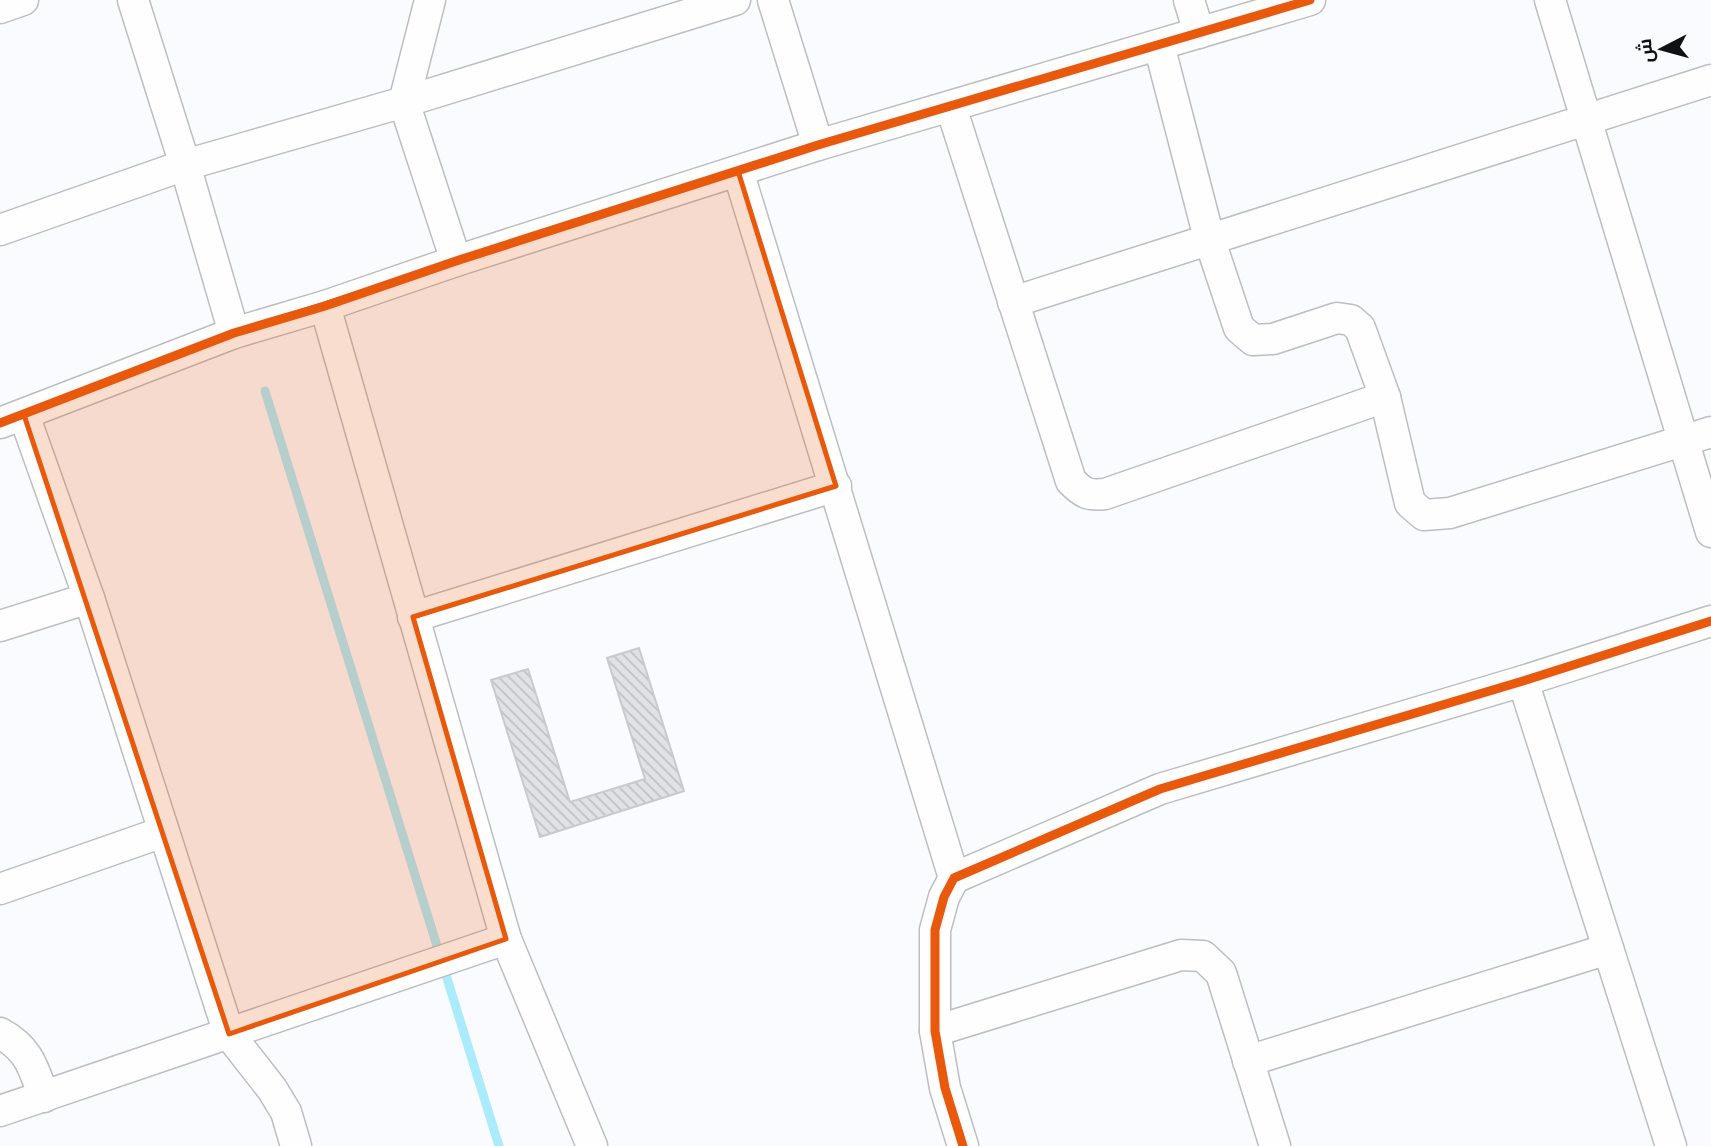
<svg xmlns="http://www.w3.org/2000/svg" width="1711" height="1146" viewBox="0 0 1711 1146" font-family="Literata,Cairo,serif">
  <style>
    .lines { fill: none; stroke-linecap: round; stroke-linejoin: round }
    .stream { stroke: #aaecfd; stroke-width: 9 }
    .building { fill: url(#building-back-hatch); stroke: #c8cacc; stroke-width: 2 }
    .street-casing { stroke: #bdbec1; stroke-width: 33 }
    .street { stroke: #fefeff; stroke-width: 30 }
    .cycleway-casing { stroke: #f8faff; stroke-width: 13 }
    .cycleway { stroke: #e8590c; stroke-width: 9 }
    .marked { fill: #e8590c; fill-opacity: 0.2; stroke: #e8590c; stroke-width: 5; stroke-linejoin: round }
  </style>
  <defs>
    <pattern id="building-back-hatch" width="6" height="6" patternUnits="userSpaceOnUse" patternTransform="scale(1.75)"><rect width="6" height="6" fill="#e1e2e5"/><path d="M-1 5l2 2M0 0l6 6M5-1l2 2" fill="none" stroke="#c0c1c4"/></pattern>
  </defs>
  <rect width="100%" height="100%" fill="#f9fbfe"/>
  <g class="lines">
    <polyline class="stream" points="265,391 499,1146"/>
  </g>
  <polygon class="building" points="639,648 684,791 540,837 491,680 528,669 570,802 645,779 607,658"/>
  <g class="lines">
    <g class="street-casing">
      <g id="street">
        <polyline points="133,0 185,165 234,333"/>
        <polyline points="430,0 404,102 456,261"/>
        <polyline points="773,0 818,145"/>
        <polyline points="1189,0 1199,33"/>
        <polyline points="1550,0 1711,532"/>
        <polyline points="0,8 23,0"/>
        <polyline points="1159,45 1209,238 1239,328 1253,340 1273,339 1337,318 1351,320 1360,328 1385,397 1410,503 1424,515 1450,513 1711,432"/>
        <path d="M951 107 1071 481C1083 493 1088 496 1105 494L1385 397"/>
        <polyline points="738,171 954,878"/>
        <polyline points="0,230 185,165 404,102 735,0"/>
        <polyline points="1013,302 1711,80"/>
        <polyline points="325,306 506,939 592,1146"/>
        <polyline points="24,415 89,598 229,1034 272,1089 286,1112 296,1146"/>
        <polyline points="0,423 234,333 325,306 456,261 818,145 1310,0"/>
        <polyline points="413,617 836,486"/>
        <polyline points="0,626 89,598"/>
        <polyline points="1523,681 1671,1146"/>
        <polyline points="0,889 163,832"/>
        <polyline points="935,1031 1181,955 1203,956 1221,973 1275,1146"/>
        <path d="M0 1033C29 1049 33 1067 44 1097"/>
        <polyline points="1248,1061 1608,949"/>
        <polyline points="0,1111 506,939"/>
        <polyline points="963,1146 945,1088 935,1031 935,930 944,897 954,878 1160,789 1523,681 1711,621"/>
      </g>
    </g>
    <use href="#street" class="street"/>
    <g class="cycleway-casing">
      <g id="cycleway">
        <polyline points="0,423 234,333 325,306 456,261 818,145 1310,0"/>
        <polyline points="963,1146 945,1088 935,1031 935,930 944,897 954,878 1160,789 1523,681 1711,621"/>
      </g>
    </g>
    <use href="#cycleway" class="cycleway"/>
  </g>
  <path class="marked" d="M738 171 836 486 413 617 506 939 229 1034 24 415 234 333Z"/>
  <g transform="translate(1662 49) rotate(264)" stroke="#f8faff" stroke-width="5" paint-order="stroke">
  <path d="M0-5L12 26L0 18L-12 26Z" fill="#101113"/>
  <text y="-10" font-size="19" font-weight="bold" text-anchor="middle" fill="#101113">ش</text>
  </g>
</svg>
